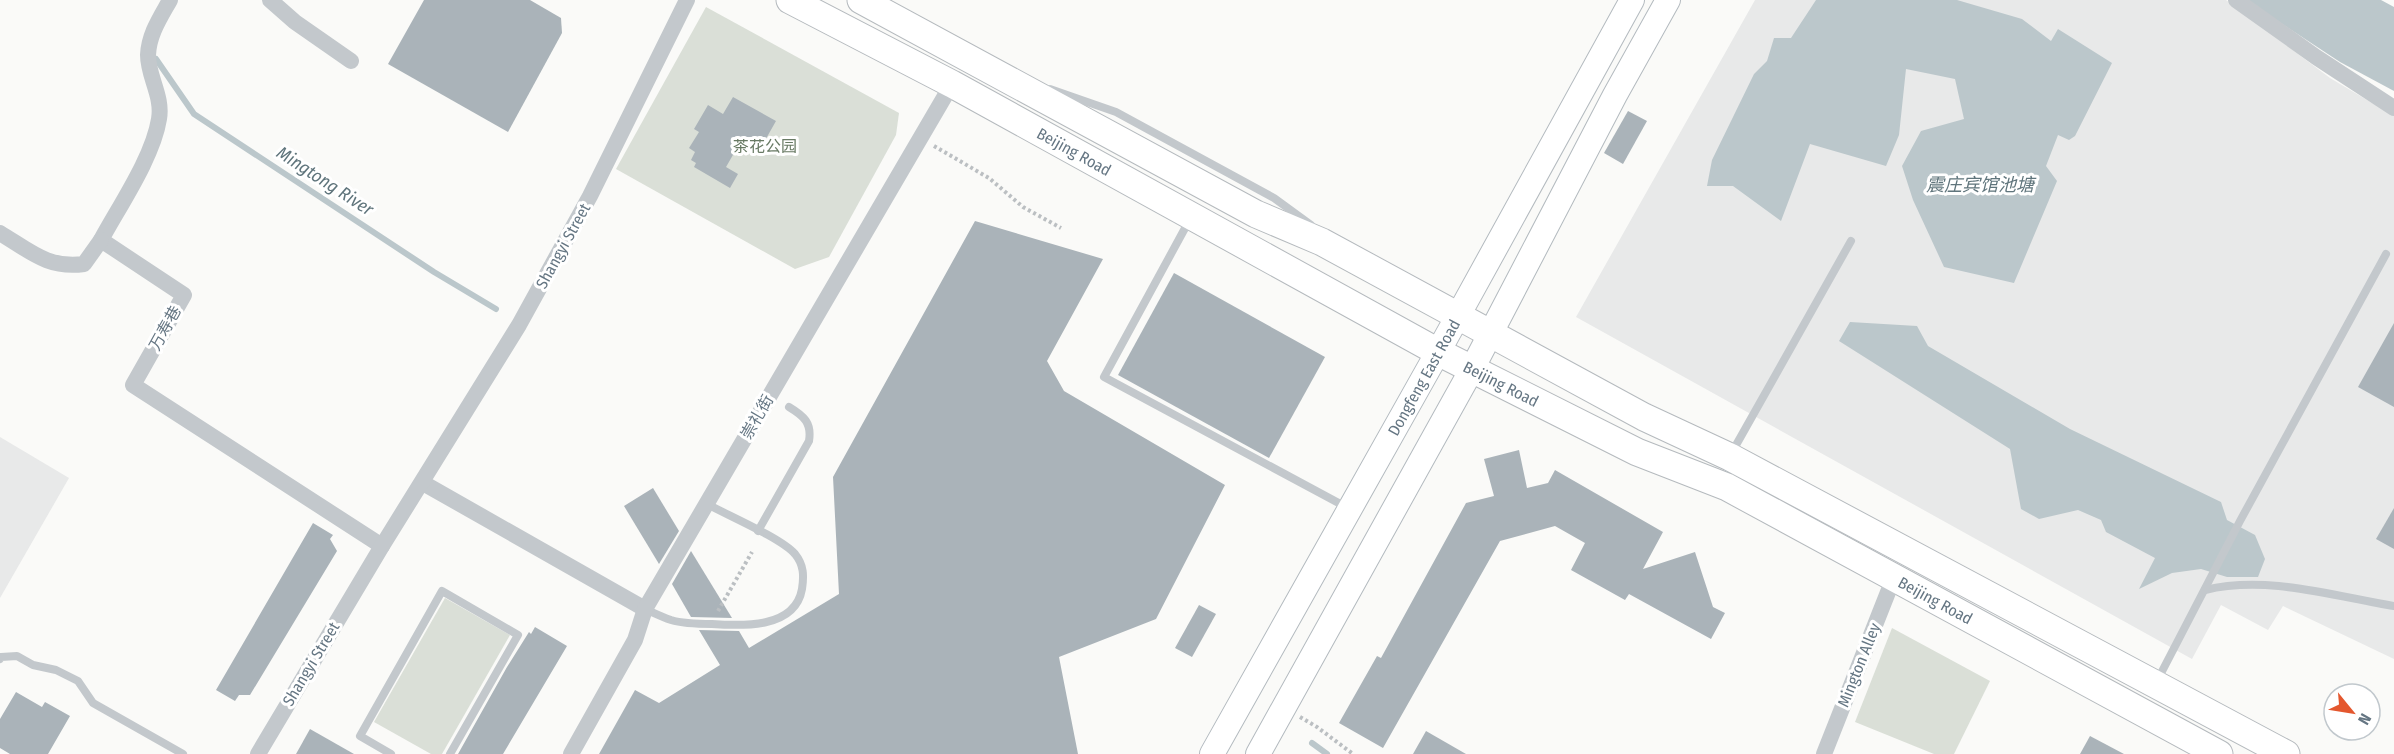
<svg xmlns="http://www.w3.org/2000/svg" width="2394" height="754" viewBox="0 0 2394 754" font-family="'Fira Sans Condensed','Noto Sans SC',sans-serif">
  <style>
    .built { fill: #e8e9e9 }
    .green { fill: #dadfd7 }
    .water { fill: #bbc7cb }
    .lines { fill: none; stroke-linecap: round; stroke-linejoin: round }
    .stream { stroke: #bbc7cb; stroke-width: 6 }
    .building { fill: #aab3b9 }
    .secondary-casing { stroke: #b3babf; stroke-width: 26 }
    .primary-casing { stroke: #b5babe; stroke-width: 29 }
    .path { stroke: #bbbfc2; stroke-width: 4; stroke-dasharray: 3 3; stroke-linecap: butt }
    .service { stroke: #c3c8cc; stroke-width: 8 }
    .minor { stroke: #c3c8cc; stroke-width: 16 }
    .secondary { stroke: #fff; stroke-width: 24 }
    .primary { stroke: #fff; stroke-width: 27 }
    .labels { text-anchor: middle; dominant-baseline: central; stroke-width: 6; stroke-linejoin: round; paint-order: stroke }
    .park-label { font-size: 16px; fill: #687a64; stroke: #fff }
    .street-label { font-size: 16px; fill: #657683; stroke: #fff }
    .water-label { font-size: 18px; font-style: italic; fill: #60757c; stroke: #fff }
  </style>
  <rect width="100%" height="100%" fill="#fafaf8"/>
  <g class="built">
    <polygon points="1755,0 2226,0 2330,78 2394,116 2394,659 2283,606 2268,630 2221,605 2192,659 1576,317"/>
    <polygon points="0,437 69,478 0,598"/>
  </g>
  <g class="green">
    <polygon points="706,7 899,113 896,135 829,257 795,269 616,169"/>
    <polygon points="445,598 510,635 442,754 431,754 374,722"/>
    <polygon points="1892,628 1990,681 1954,754 1934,754 1855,722"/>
  </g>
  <g class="water">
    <polygon points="1816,0 1957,0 2022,19 2051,41 2058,29 2112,63 2075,136 2069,140 2058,135 2046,166 2057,181 2014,283 1944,267 1913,200 1902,166 1921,131 1964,119 1955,79 1906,69 1899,135 1886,166 1810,144 1781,221 1733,186 1707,186 1712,160 1754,74 1767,61 1774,38 1791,38"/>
    <polygon points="2246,0 2381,0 2394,7 2394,91 2340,62"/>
    <polygon points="1850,322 1917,326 1928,346 2070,429 2221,502 2227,520 2255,535 2265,559 2258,577 2227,577 2201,569 2172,573 2139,589 2155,558 2106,532 2101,520 2078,510 2039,519 2021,509 2010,449 1839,341"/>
  </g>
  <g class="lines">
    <g class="stream">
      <polyline points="156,59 194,114 434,272 496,309"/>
      <polyline points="1312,743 1327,754"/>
    </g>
  </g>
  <g class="building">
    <polygon points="424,0 530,0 561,18 562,33 508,132 388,64"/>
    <polygon points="733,97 776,121 759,151 741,141 726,167 738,174 730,188 694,167 696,163 691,160 695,152 689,148 699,132 694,129 708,105 723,114"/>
    <polygon points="1628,111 1647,121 1623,164 1604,153"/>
    <polygon points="975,221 1103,259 1047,361 1064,391 1225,485 1156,619 1059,657 1078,754 599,754 635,690 659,703 720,665 699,630 739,631 749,648 839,594 833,477"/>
    <polygon points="1174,273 1325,357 1269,458 1118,375"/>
    <polygon points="2394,323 2394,407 2358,387"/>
    <polygon points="1519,450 1527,488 1548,483 1555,470 1663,532 1643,569 1695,552 1713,607 1725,613 1711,639 1629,594 1625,600 1571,570 1585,543 1555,526 1500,541 1383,748 1339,723 1377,656 1381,658 1466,503 1494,496 1484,459"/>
    <polygon points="653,488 679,531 659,564 624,506"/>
    <polygon points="2394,508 2394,549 2376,539"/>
    <polygon points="313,523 333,535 330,539 337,551 250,695 239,695 235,701 216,690"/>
    <polygon points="691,551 732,618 691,617 672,584"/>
    <polygon points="1199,605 1216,614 1192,657 1175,648"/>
    <polygon points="535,627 567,646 503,754 458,754 507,667 529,632 531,634"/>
    <polygon points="16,692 42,707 45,702 70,716 48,754 10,754 0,748 0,719"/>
    <polygon points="310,729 354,754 296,754"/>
    <polygon points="1426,731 1466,754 1413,754"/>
    <polygon points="2090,736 2124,754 2080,754"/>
  </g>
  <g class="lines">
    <g class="secondary-casing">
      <g id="secondary">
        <path id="s1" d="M1212 754 1438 352 1632 0"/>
        <polyline points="1258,754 1472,369 1615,95 1668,0"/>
      </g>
    </g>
    <g class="primary-casing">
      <g id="primary">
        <path id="s2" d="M790 0 952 84 1438 352 1637 452 1727 487 2219 754"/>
        <polyline points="861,0 1256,214 1322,242 1644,417 1730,457 2286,754"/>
      </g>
    </g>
    <g class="path">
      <polyline points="934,146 989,178 1023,207 1061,228"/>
      <polyline points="718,611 752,552"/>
      <polyline points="1300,717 1317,727 1353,754"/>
    </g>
    <g class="service">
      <polyline points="1050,89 1116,112 1274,198 1311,225"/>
      <polyline points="1190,219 1104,377 1348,508"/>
      <polyline points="1731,454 1851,241"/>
      <path d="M758 531 809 441C812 423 804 416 789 407"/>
      <path d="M2205 590C2267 575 2333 596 2394 606"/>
      <path d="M645 609C654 613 662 617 671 620 684 624 699 624 712 624 742 626 795 629 802 589 804 576 804 565 795 554 781 538 727 515 707 504"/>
      <polyline points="0,659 1,657 17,656 33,665 56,670 78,681 93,703 183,754"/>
      <polyline points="2157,681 2240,521 2386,254"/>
      <polyline points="391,754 360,736 442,591 518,635 450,754"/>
    </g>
    <g class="minor">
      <path d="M170 0C160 18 149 34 148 55 148 77 163 96 159 119 153 157 120 205 101 240L184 295 133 385 382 546"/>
      <polyline points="270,0 295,22 351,61"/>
      <polyline points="2236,0 2316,57 2394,108"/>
      <path d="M0 233C30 251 48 269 84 264L101 240"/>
      <polyline points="423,483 645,609"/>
      <polyline points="258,754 382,546 519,325 590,196 687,0"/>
      <polyline points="571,754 635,640 645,609 952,84"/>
      <polyline points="1824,754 1894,577"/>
    </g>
    <use href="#secondary" class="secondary"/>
    <use href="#primary" class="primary"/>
  </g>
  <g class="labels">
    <g class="park-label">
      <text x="765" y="146">茶花公园</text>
    </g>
    <g class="street-label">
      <text stroke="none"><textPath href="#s2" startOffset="322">Beijing Road</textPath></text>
      <text transform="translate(563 246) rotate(-61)">Shangyi Street</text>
      <text transform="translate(165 328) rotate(-61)">万寿巷</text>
      <text stroke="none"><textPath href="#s1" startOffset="432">Dongfeng East Road</textPath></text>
      <text stroke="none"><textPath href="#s2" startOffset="808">Beijing Road</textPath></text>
      <text transform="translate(757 417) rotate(-60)">崇礼街</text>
      <text stroke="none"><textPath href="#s2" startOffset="1294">Beijing Road</textPath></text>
      <text transform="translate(311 664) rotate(-59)">Shangyi Street</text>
      <text transform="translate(1859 665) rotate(-68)">Mington Alley</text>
    </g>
    <g class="water-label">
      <text transform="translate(325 181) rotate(33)">Mingtong River</text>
      <text x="1980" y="185">震庄宾馆池塘</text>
    </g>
  </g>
  <g transform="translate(2352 712) rotate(120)"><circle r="28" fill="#ffffff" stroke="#c1c8cd" stroke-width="1.5"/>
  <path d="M0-4.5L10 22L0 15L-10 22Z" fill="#e4572e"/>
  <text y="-9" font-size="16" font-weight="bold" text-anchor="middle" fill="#657683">N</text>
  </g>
</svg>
